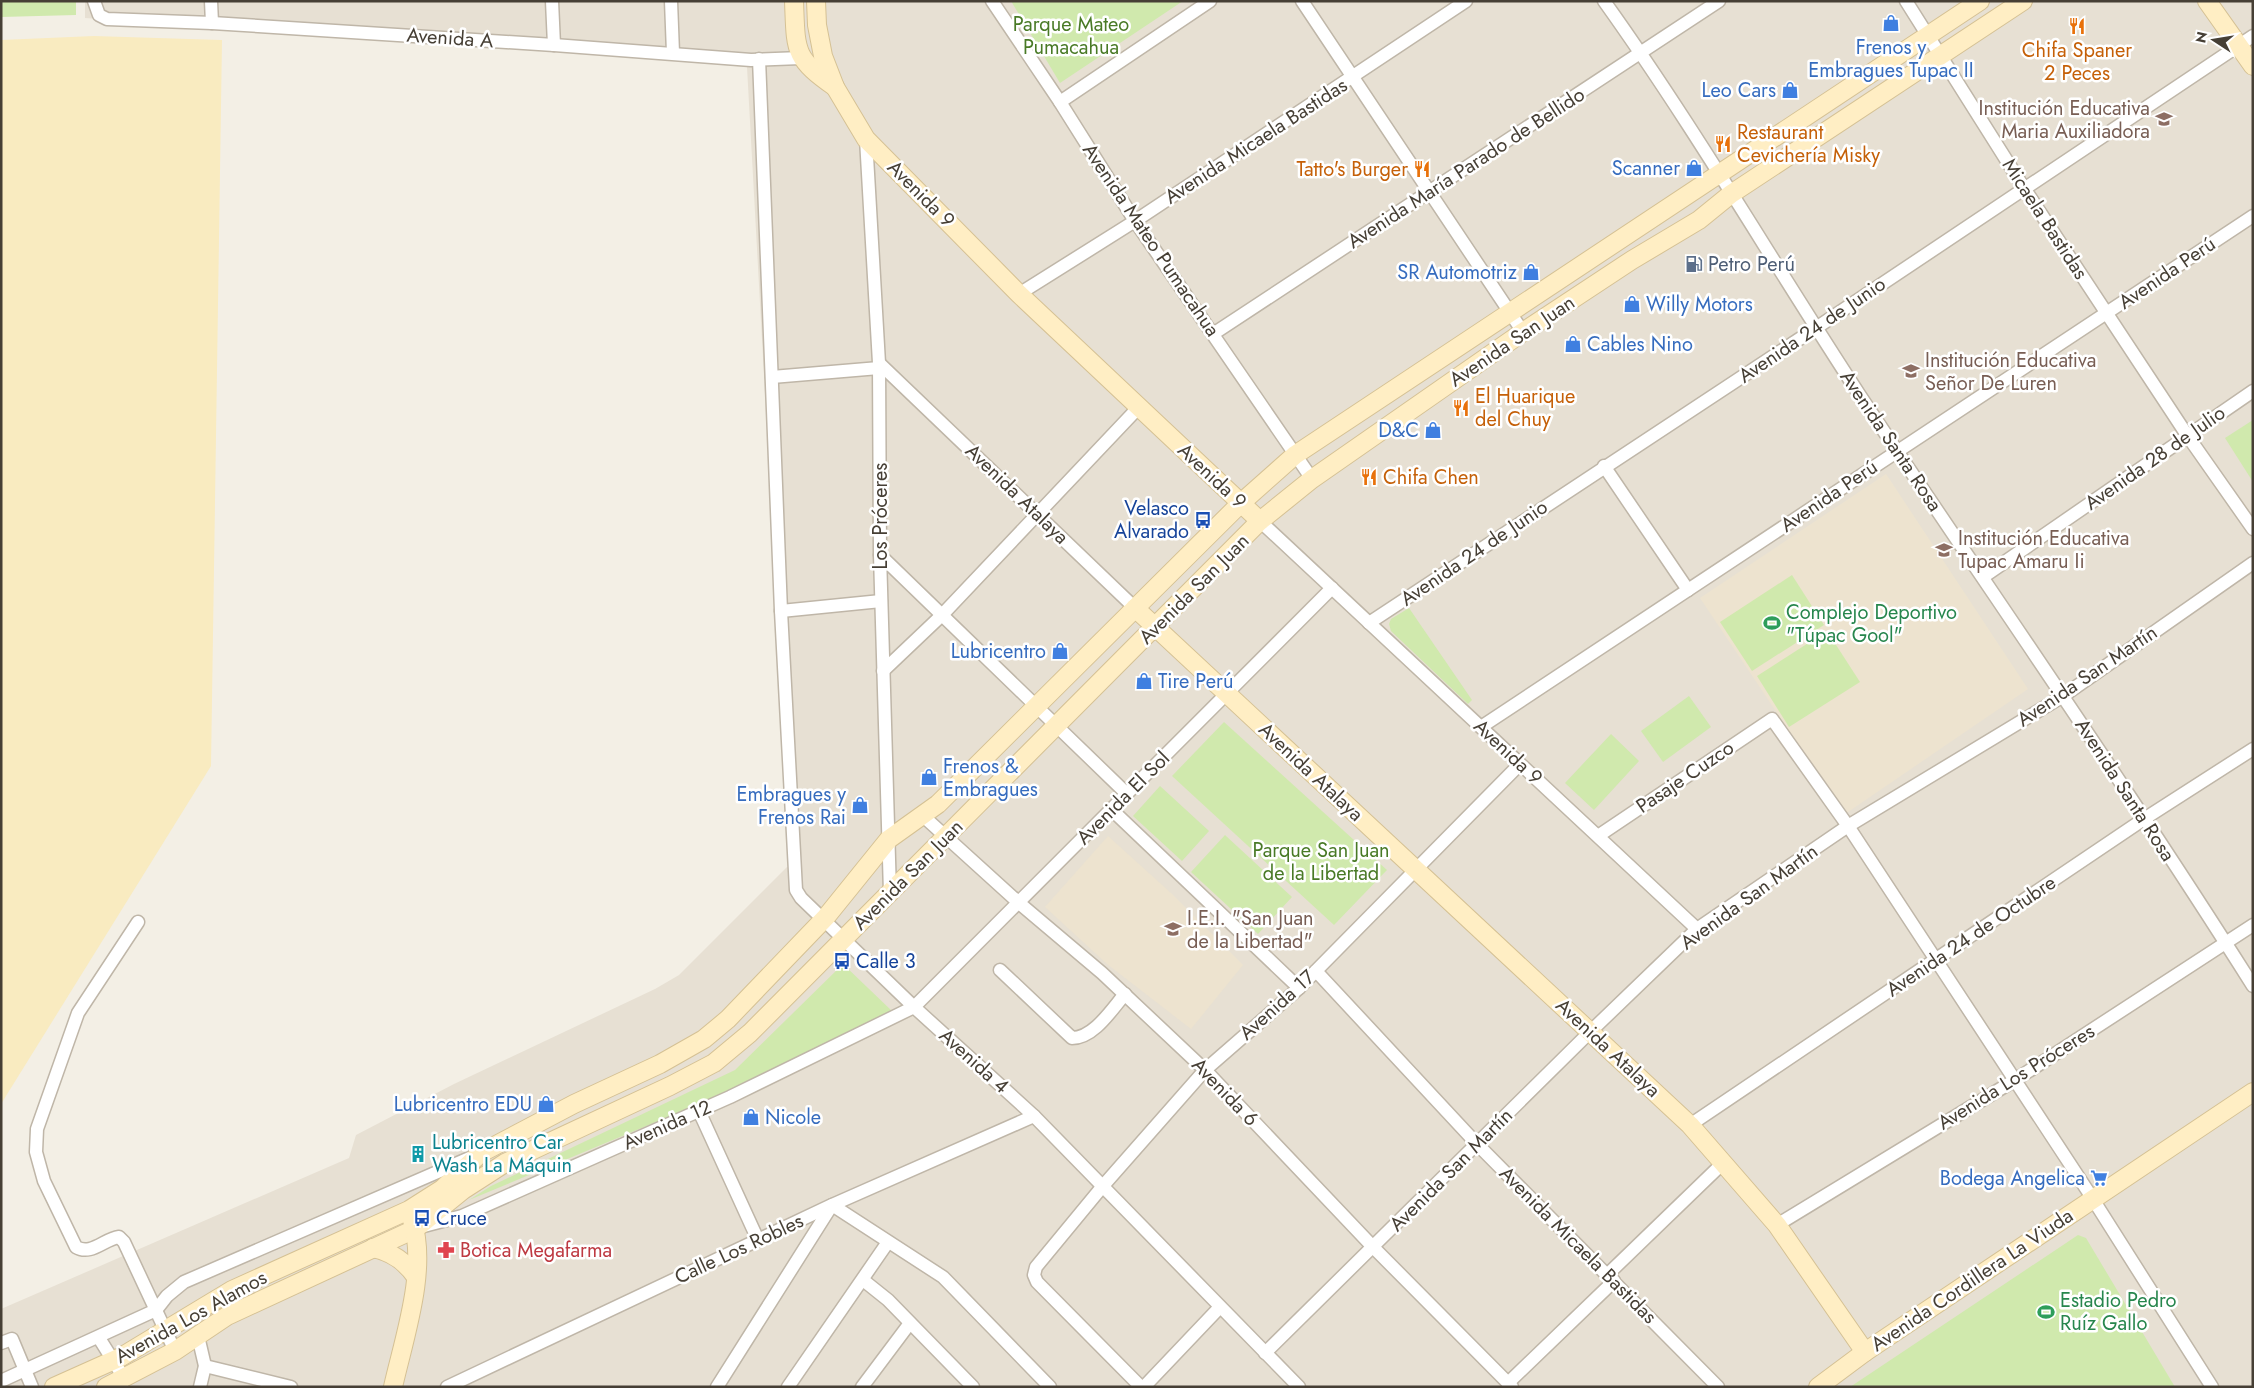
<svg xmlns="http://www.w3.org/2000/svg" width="2254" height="1388" viewBox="0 0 2254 1388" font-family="Jost,sans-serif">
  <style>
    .residential { fill: #e7e0d3 }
    .education { fill: #ede3cf }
    .green { fill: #d0e9ad }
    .sand { fill: #f9ebc0 }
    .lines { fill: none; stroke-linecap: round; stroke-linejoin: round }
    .street-casing { stroke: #bfb6a8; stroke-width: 15 }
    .secondary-casing { stroke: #d5c194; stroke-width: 20 }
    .street { stroke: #fff; stroke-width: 12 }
    .secondary { stroke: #ffeec4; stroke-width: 18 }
    .labels { text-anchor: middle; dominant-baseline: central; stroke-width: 5; stroke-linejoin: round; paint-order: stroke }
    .park-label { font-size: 20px; fill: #497a26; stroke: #fff }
    .street-label { font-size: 20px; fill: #463f35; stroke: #fff }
    .shop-label { font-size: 20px; fill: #366cbe; stroke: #fff; text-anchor: end }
    .food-label { font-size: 20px; fill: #c56008; stroke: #fff; text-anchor: start }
    .education-label { font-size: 20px; fill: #785e54; stroke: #fff; text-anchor: start }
    .service-label { font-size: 20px; fill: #4e5e75; stroke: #fff; text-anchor: start }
    .transit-label { font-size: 20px; fill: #164399; stroke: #fff; text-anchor: start }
    .leisure-label { font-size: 20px; fill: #27864d; stroke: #fff; text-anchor: start }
    .culture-label { font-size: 20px; fill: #0d838f; stroke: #fff; text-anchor: start }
    .health-label { font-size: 20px; fill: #be3a42; stroke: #fff; text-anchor: start }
  </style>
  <rect width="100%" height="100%" fill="#f3efe5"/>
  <polygon class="residential" points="85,1 2253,1 2253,1387 1,1387 1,1309 349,1158 356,1135 454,1084 655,989 679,975 787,867 791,867 747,67 558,51 85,18"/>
  <g class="education">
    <polygon points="1886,474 2028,689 1845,814 1700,598"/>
    <polygon points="1108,836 1171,893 1243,965 1191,1029 1107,964 1045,907"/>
  </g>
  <g class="green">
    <polygon points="1,1 76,1 76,15 1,17"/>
    <polygon points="1011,1 1183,1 1060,83"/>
    <polygon points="2253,420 2253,482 2225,438"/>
    <polygon points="1792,575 1824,625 1752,671 1720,622"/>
    <polygon points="1409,608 1472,700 1468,704 1391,631 1389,624 1391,619"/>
    <polygon points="1827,631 1860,682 1789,727 1757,676"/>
    <polygon points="1689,696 1711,727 1663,762 1641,731"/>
    <polygon points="1224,722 1387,870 1334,925 1172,776"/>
    <polygon points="1611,734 1639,761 1594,810 1565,783"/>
    <polygon points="1160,786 1209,831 1182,861 1133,816"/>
    <polygon points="1225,835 1292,897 1258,934 1191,872"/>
    <polygon points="843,964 892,1011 711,1099 469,1200 491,1186 735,1070"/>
    <polygon points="2078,1235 2086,1238 2175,1387 1850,1387"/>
  </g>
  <polygon class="sand" points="94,36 222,40 211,766 1,1104 1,40"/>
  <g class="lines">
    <g class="street-casing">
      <g id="street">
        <polyline points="94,1 99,15 107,19 212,23 554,45 751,60 801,58"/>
        <polyline points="211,1 212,23"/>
        <polyline points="552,1 554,45"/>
        <polyline points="671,1 673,53"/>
        <polyline points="992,1 1060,102 1135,221 1312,479"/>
        <polyline points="1302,1 1523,332"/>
        <path d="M1604 1C1695 128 1773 263 1859 394 1990 591 2126 785 2253 986"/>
        <polyline points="1906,1 2024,188 2187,435 2253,529"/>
        <polyline points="759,59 781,611 796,890 801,898 914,1007 1034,1116 1299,1387"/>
        <polyline points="1060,102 1210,1"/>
        <polyline points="866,139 879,363 880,555 890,893"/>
        <polyline points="1019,294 1135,221 1466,1"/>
        <polyline points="1213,334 1719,1"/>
        <polyline points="879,363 1135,608"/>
        <polyline points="772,377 879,368"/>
        <polyline points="1604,466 1688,590"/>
        <polyline points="1260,521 1697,929"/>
        <polyline points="880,555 1127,794"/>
        <polyline points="1983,577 2253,391"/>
        <polyline points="781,611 881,601"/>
        <polyline points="1369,623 1816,328 2253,36"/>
        <polyline points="883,671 942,615 1138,408"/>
        <polyline points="1481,727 2253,216"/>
        <polyline points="1111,809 1299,988"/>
        <polyline points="922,815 1018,902 1102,973 1205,1070 1373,1247 1512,1387"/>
        <polyline points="1598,836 1772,719 1848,826 2089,1193 2212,1387"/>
        <path d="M138 922 78 1013 37 1129 36 1152 44 1181 76 1247C91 1256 104 1239 119 1237L124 1242 175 1351"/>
        <path d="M1000 970 1072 1038C1094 1038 1112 1009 1125 994"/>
        <polyline points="1316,971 1477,1144 1718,1387"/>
        <polyline points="699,1111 758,1240"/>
        <polyline points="1690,1125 2144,819 2253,749"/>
        <polyline points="1777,1225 2015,1080 2253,925"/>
        <polyline points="420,1227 462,1216 730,1097 914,1007 1332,588"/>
        <polyline points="1607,1275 1723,1163"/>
        <polyline points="863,1280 888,1300 973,1387"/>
        <polyline points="198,1336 205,1366 200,1387"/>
        <polyline points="99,1338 124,1378 122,1384"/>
        <polyline points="1,1343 12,1339 32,1387"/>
        <polyline points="1265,1353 1590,1032 1697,929 1848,826 2063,696 2253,563"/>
        <polyline points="205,1366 291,1387"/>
        <polyline points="1,1381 156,1310 167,1296 184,1282 472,1157"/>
        <polyline points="1508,1383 1614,1281"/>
        <polyline points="447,1387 832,1205 1034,1116"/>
        <polyline points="717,1387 832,1205 943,1277 1050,1387"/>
        <polyline points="788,1387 888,1242"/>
        <polyline points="862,1387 910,1323"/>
        <polyline points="1141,1387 1037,1282 1034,1275 1036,1267 1102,1187 1205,1070 1299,988 1520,764"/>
        <polyline points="1144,1387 1220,1307"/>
      </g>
    </g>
    <g class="secondary-casing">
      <g id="secondary">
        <path d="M794 1C796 50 793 58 835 87"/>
        <polyline points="816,1 817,25 823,56 835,87 866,139 1019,294 1260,521"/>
        <polyline points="2207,1 2253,66"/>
        <polyline points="1135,608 1690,1125 1777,1225 1865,1352"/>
        <path d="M373 1248C392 1252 405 1261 416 1277"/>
        <polyline points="54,1387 121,1357 232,1290 409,1210 442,1189 481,1153 574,1104 660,1064 704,1039 728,1019 826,917 889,839 938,804 1241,503 1295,455 1980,1"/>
        <polyline points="106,1387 175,1351 227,1316 415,1229 463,1190 505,1163 670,1086 714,1063 750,1033 1260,521 1312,479 1523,332 1632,260 1699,220 1731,194 2023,1"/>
        <path d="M393 1387C404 1338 428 1269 412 1220"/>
        <polyline points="1818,1387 1865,1352 2253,1092"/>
      </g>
    </g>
    <use href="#street" class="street"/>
    <use href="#secondary" class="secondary"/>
  </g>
  <defs>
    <g id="shop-bare" transform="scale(1.35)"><path d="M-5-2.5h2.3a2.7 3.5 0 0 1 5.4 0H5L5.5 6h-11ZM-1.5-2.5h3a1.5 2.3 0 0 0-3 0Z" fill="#3f7fe0" stroke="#fff" stroke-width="2.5" paint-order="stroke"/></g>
    <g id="restaurant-bare" transform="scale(1.35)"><path d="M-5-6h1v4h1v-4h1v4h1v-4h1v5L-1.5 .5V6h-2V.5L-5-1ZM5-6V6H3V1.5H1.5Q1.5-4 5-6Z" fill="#e8710a" stroke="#fff" stroke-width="2.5" paint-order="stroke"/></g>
    <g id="school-bare" transform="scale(1.35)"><path d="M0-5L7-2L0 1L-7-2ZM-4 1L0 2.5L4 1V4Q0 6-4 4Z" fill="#8d6e63" stroke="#fff" stroke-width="2.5" paint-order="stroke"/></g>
    <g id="fuel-bare" transform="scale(1.35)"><path d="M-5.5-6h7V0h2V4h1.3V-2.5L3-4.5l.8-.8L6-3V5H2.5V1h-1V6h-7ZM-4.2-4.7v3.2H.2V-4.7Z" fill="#5c6f8a" stroke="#fff" stroke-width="2.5" paint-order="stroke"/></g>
    <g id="bus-bare" transform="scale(1.35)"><path d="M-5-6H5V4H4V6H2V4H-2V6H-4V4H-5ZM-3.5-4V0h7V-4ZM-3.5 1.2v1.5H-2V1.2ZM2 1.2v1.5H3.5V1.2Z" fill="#1a4fb4" stroke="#fff" stroke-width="2.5" paint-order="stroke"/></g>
    <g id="stadium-bare" transform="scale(1.35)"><path d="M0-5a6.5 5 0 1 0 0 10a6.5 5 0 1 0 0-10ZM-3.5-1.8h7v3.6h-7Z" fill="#2e9e5b" stroke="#fff" stroke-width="2.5" paint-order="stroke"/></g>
    <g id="building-bare" transform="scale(1.35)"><path d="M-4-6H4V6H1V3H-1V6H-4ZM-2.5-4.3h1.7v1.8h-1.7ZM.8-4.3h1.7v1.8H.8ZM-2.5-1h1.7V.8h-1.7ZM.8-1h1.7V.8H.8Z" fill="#0f9aa8" stroke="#fff" stroke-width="2.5" paint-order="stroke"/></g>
    <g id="supermarket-bare" transform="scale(1.35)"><path d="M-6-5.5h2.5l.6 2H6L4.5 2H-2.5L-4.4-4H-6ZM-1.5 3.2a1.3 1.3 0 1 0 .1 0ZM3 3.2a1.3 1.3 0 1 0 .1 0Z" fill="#3f7fe0" stroke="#fff" stroke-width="2.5" paint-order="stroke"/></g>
    <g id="pharmacy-bare" transform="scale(1.35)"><path d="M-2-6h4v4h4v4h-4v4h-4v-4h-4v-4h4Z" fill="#e0444e" stroke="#fff" stroke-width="2.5" paint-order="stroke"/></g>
  </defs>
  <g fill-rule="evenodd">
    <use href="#shop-bare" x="1891" y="23"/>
    <use href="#restaurant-bare" x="2077" y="26"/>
    <use href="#shop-bare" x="1790" y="90"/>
    <use href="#school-bare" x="2164" y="119"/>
    <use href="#restaurant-bare" x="1723" y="144"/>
    <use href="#shop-bare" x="1694" y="168"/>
    <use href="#restaurant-bare" x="1422" y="169"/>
    <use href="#fuel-bare" x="1694" y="264"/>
    <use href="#shop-bare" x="1531" y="272"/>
    <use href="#shop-bare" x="1632" y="304"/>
    <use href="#shop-bare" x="1573" y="344"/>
    <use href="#school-bare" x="1911" y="371"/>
    <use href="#restaurant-bare" x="1461" y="408"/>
    <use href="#shop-bare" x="1433" y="430"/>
    <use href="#restaurant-bare" x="1369" y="477"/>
    <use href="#bus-bare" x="1203" y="520"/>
    <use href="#school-bare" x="1944" y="550"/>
    <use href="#stadium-bare" x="1772" y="623"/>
    <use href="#shop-bare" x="1060" y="651"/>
    <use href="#shop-bare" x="1144" y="681"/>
    <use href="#shop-bare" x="929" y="777"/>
    <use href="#shop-bare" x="860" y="805"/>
    <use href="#school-bare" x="1173" y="929"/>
    <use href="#bus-bare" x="842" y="961"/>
    <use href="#shop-bare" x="546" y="1104"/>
    <use href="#shop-bare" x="751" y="1117"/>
    <use href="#building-bare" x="418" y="1154"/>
    <use href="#supermarket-bare" x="2099" y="1178"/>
    <use href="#bus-bare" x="422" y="1218"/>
    <use href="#pharmacy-bare" x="446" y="1250"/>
    <use href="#stadium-bare" x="2046" y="1312"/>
  </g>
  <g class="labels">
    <g class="park-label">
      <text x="1071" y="24">Parque Mateo<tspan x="1071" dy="23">Pumacahua</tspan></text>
      <text x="1321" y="850">Parque San Juan<tspan x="1321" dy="23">de la Libertad</tspan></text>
    </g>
    <g class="street-label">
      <text transform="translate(450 38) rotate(4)">Avenida A</text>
      <text transform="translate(1256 141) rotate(-33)">Avenida Micaela Bastidas</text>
      <text transform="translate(1466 168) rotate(-33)">Avenida María Parado de Bellido</text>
      <text transform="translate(921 194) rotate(45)">Avenida 9</text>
      <text transform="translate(2045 219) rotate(57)">Micaela Bastidas</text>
      <text transform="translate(1151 240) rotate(56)">Avenida Mateo Pumacahua</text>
      <text transform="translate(2167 273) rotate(-34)">Avenida Perú</text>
      <text transform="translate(1812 330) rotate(-34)">Avenida 24 de Junio</text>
      <text transform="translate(1512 341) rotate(-34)">Avenida San Juan</text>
      <text transform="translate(1891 441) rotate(56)">Avenida Santa Rosa</text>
      <text transform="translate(2155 458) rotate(-35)">Avenida 28 de Julio</text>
      <text transform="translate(1212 476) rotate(43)">Avenida 9</text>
      <text transform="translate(1017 494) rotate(44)">Avenida Atalaya</text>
      <text transform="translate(1829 496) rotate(-34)">Avenida Perú</text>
      <text transform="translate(880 516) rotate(-90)">Los Próceres</text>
      <text transform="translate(1474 553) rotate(-34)">Avenida 24 de Junio</text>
      <text transform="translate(1194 589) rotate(-45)">Avenida San Juan</text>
      <text transform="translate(2087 676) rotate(-34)">Avenida San Martín</text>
      <text transform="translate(1508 752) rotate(43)">Avenida 9</text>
      <text transform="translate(1311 772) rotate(43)">Avenida Atalaya</text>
      <text transform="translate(1685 777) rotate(-34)">Pasaje Cuzco</text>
      <text transform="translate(2125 790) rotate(57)">Avenida Santa Rosa</text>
      <text transform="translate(1123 798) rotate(-45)">Avenida El Sol</text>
      <text transform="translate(908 875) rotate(-45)">Avenida San Juan</text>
      <text transform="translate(1749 897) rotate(-36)">Avenida San Martín</text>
      <text transform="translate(1971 936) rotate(-34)">Avenida 24 de Octubre</text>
      <text transform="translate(1277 1005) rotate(-42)">Avenida 17</text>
      <text transform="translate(1608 1048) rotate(43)">Avenida Atalaya</text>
      <text transform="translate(974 1061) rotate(42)">Avenida 4</text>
      <text transform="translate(2016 1077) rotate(-32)">Avenida Los Próceres</text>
      <text transform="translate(1225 1092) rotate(46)">Avenida 6</text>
      <text transform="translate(667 1125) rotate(-24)">Avenida 12</text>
      <text transform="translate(1451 1170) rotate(-45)">Avenida San Martín</text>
      <text transform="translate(1578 1245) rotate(45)">Avenida Micaela Bastidas</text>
      <text transform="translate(739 1249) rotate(-25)">Calle Los Robles</text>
      <text transform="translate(1972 1280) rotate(-34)">Avenida Cordillera La Viuda</text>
      <text transform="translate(191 1317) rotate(-29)">Avenida Los Alamos</text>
    </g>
    <g class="shop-label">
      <text x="1891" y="47" text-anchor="middle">Frenos y<tspan x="1891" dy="23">Embragues Tupac II</tspan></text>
      <text x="1776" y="90">Leo Cars</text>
      <text x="1680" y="168">Scanner</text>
      <text x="1517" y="272">SR Automotriz</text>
      <text x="1646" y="304" text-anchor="start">Willy Motors</text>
      <text x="1587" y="344" text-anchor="start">Cables Nino</text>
      <text x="1419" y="430">D&amp;C</text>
      <text x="1046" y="651">Lubricentro</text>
      <text x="1158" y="681" text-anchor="start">Tire Perú</text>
      <text x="943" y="766" text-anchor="start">Frenos &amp;<tspan x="943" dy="23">Embragues</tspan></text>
      <text x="846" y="794">Embragues y<tspan x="846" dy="23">Frenos Rai</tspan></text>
      <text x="532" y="1104">Lubricentro EDU</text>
      <text x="765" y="1117" text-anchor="start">Nicole</text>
      <text x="2085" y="1178">Bodega Angelica</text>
    </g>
    <g class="food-label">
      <text x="2077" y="50" text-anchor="middle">Chifa Spaner<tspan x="2077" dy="23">2 Peces</tspan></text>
      <text x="1737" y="132">Restaurant<tspan x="1737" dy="23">Cevichería Misky</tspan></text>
      <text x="1408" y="169" text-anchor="end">Tatto's Burger</text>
      <text x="1475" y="396">El Huarique<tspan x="1475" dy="23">del Chuy</tspan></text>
      <text x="1383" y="477">Chifa Chen</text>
    </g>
    <g class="education-label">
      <text x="2150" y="108" text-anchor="end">Institución Educativa<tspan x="2150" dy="23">Maria Auxiliadora</tspan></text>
      <text x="1925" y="360">Institución Educativa<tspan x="1925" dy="23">Señor De Luren</tspan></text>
      <text x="1958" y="538">Institución Educativa<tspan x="1958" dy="23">Tupac Amaru Ii</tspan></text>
      <text x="1187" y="918">I.E.I. "San Juan<tspan x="1187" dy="23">de la Libertad"</tspan></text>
    </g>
    <g class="service-label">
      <text x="1708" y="264">Petro Perú</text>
    </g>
    <g class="transit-label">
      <text x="1189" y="508" text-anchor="end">Velasco<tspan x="1189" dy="23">Alvarado</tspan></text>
      <text x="856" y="961">Calle 3</text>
      <text x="436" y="1218">Cruce</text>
    </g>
    <g class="leisure-label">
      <text x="1786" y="612">Complejo Deportivo<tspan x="1786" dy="23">"Túpac Gool"</tspan></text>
      <text x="2060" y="1300">Estadio Pedro<tspan x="2060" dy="23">Ruíz Gallo</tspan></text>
    </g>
    <g class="culture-label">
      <text x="432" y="1142">Lubricentro Car<tspan x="432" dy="23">Wash La Máquin</tspan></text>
    </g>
    <g class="health-label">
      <text x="460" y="1250">Botica Megafarma</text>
    </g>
  </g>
  <rect width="2254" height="1388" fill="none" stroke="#463f35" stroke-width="5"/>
  <g transform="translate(2214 40) rotate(282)" stroke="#ffffff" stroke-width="4" paint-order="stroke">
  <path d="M0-4L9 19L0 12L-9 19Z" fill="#463f35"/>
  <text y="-8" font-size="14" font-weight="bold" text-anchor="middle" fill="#463f35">N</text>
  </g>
</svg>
